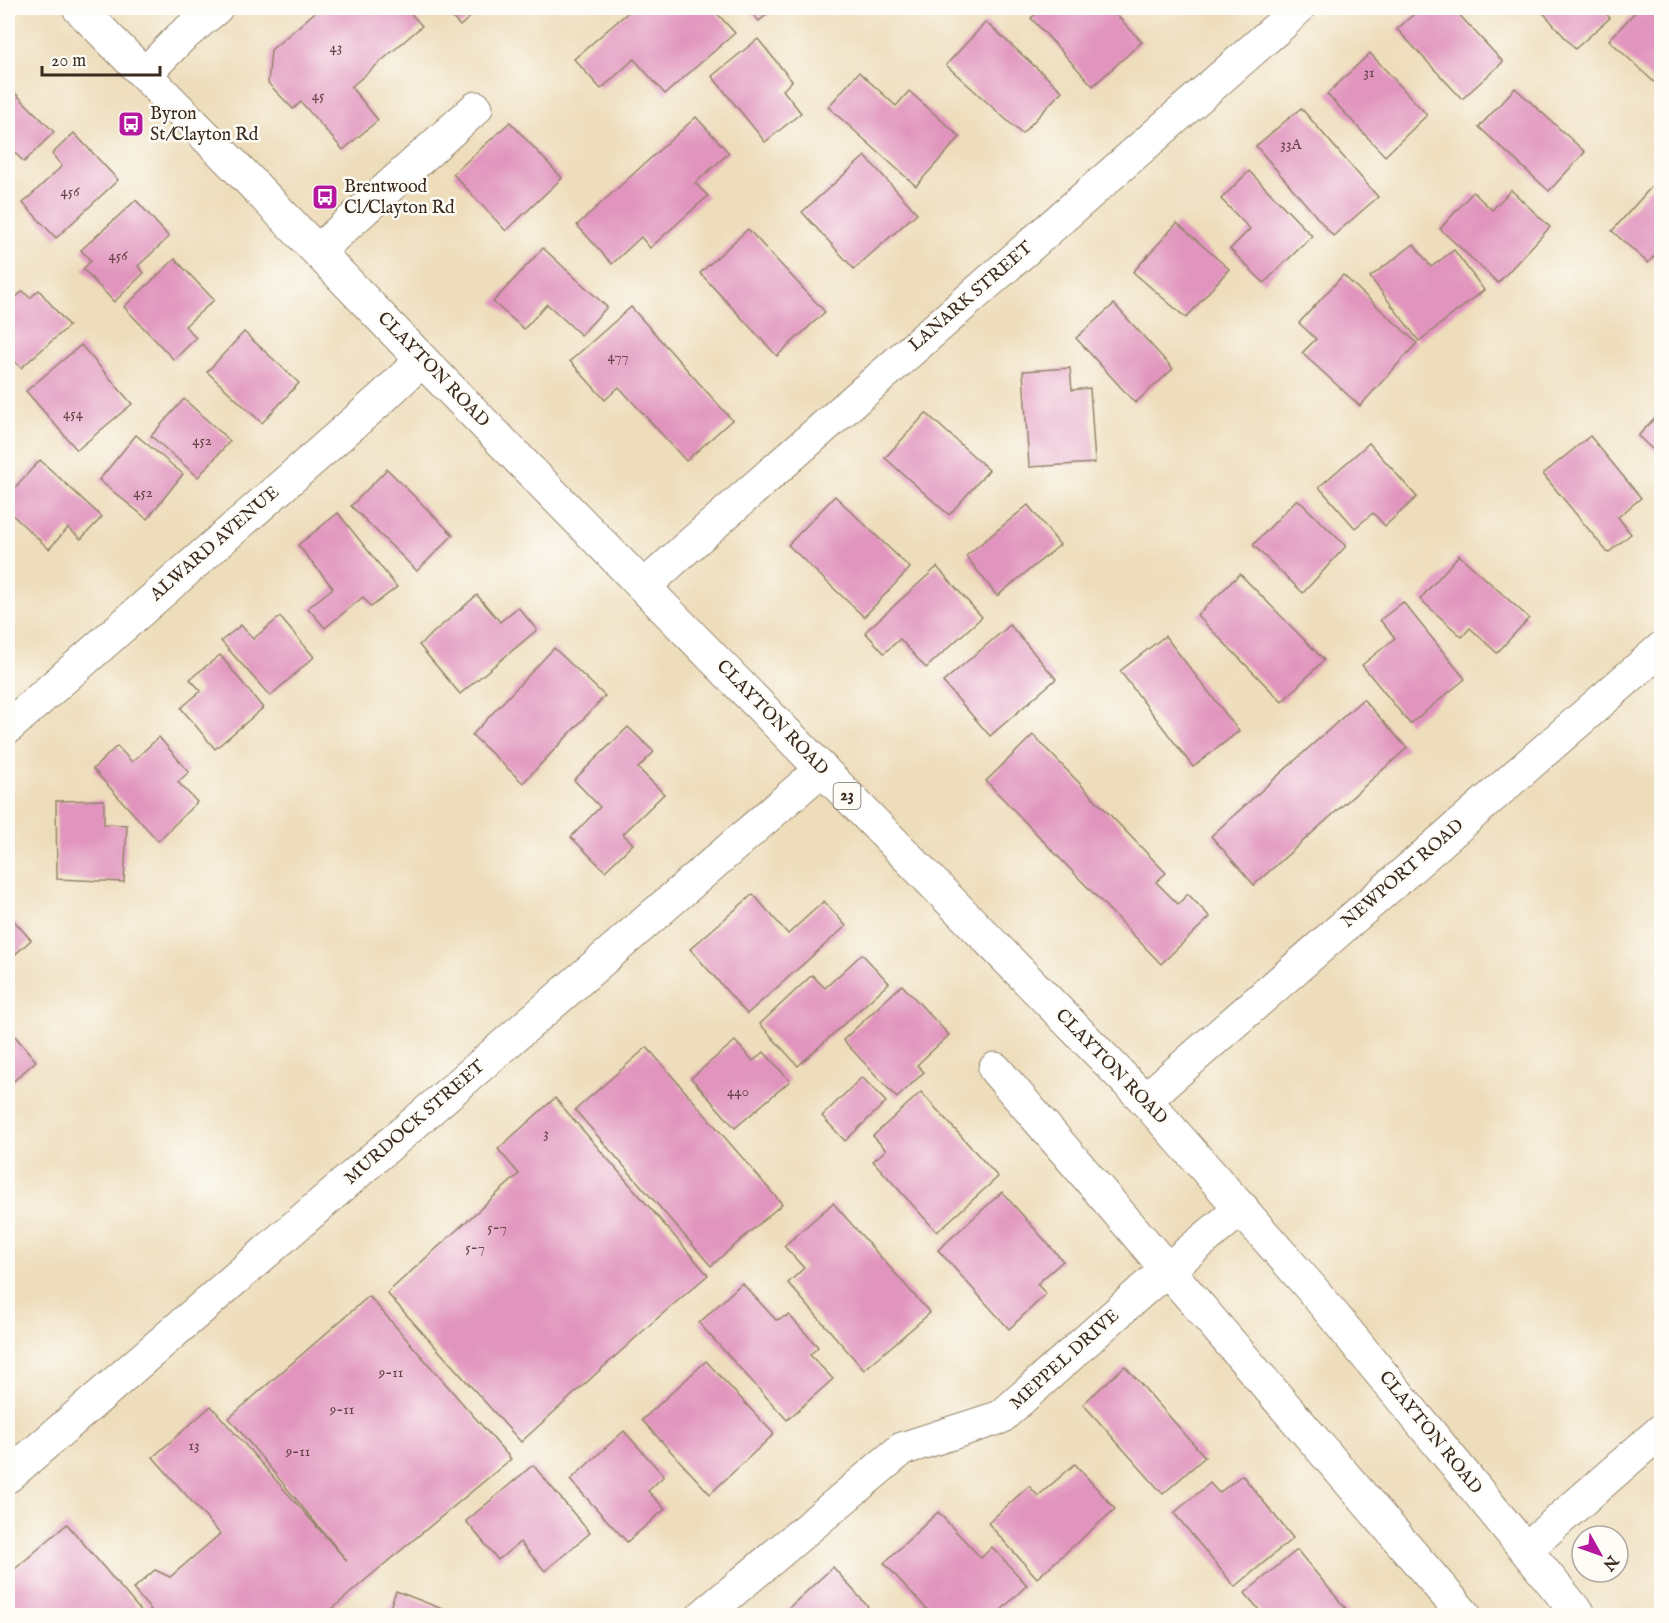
<svg xmlns="http://www.w3.org/2000/svg" width="1669" height="1623" viewBox="0 0 1669 1623" font-family="'IM FELL English',serif">
  <style>
    .building { fill: #e194bd }
    .lines { fill: none; stroke-linecap: round; stroke-linejoin: round }
    .minor-casing { stroke: #94846c; stroke-width: 35 }
    .major-casing { stroke: #94846c; stroke-width: 35 }
    .minor { stroke: #fff; stroke-width: 33 }
    .major { stroke: #fff; stroke-width: 33 }
    .labels { text-anchor: middle; dominant-baseline: central; stroke-width: 5; stroke-linejoin: round; paint-order: stroke }
    .number-label { font-size: 15px; fill: #644446 }
    .shield { fill: #fdfcf7; stroke: #75695f; stroke-width: 1.5 }
    .shield-label { font-size: 16px; font-weight: bold; fill: #3b2a1e }
    .poi-label { font-size: 18px; fill: #3b2a1e; stroke: #fdfcf7; text-anchor: start }
    .street-label { font-size: 18px; fill: #3b2a1e; stroke: #fdfcf7 }
  </style>
  <rect width="100%" height="100%" fill="#fdfcf7"/>
  <filter id="ink" filterUnits="userSpaceOnUse"><feTurbulence type="fractalNoise" baseFrequency=".0167" numOctaves="2"/><feDisplacementMap in="SourceGraphic" scale="12" xChannelSelector="R" yChannelSelector="G"/><feConvolveMatrix kernelMatrix="1 2 1 2 8 2 1 2 1" color-interpolation-filters="sRGB"/></filter>
  <filter id="wash" filterUnits="userSpaceOnUse"><feTurbulence type="fractalNoise" baseFrequency=".008" numOctaves="4" result="noise"/><feDisplacementMap in="SourceGraphic" scale="24" xChannelSelector="R" yChannelSelector="G"/><feGaussianBlur stdDeviation="1.35" result="paint"/><feColorMatrix in="noise" values="0 0 0 0 0 0 0 0 0 0 0 0 0 0 0 0 0 1.4 0 .05"/><feComposite in="paint" operator="in"/></filter>
  <g filter="url(#wash)">
    <rect width="100%" height="100%" fill="#edb"/>
    <g id="blocks">
      <g class="building">
        <polygon points="320,8 406,8 422,26 351,87 378,120 343,150 301,102 293,109 268,83 271,50"/>
        <polygon points="444,8 481,8 460,26"/>
        <polygon points="633,8 712,8 735,33 665,94 634,59 601,89 574,59"/>
        <polygon points="747,8 775,8 759,21"/>
        <polygon points="1043,8 1110,8 1142,42 1093,86 1031,18"/>
        <polygon points="1421,8 1453,8 1503,62 1462,99 1397,29"/>
        <polygon points="1539,8 1601,8 1610,18 1575,49"/>
        <polygon points="1639,8 1658,8 1662,11 1662,79 1657,85 1609,40"/>
        <polygon points="986,22 1062,91 1022,134 946,65"/>
        <polygon points="758,39 792,81 783,90 801,113 765,142 712,76"/>
        <polygon points="1370,53 1427,115 1385,156 1327,94"/>
        <polygon points="859,72 896,106 909,91 960,137 916,186 828,107"/>
        <polygon points="8,86 54,132 24,162 8,146"/>
        <polygon points="1515,88 1585,152 1549,191 1479,127"/>
        <polygon points="1301,108 1378,197 1333,236 1256,146"/>
        <polygon points="696,117 729,153 695,183 708,196 650,248 641,237 612,264 577,225"/>
        <polygon points="510,122 562,178 506,231 453,174"/>
        <polygon points="74,133 118,180 56,238 23,203 62,166 52,154"/>
        <polygon points="865,156 917,213 854,269 802,212"/>
        <polygon points="1249,171 1312,236 1264,283 1230,249 1250,229 1221,199"/>
        <polygon points="1662,175 1662,248 1648,263 1612,231"/>
        <polygon points="1511,190 1550,227 1498,283 1440,229 1473,192 1492,210"/>
        <polygon points="136,200 169,237 138,266 144,273 114,302 83,269 91,261 81,250"/>
        <polygon points="1177,223 1229,269 1186,318 1133,272"/>
        <polygon points="748,229 825,312 777,356 700,273"/>
        <polygon points="1414,244 1431,267 1454,250 1484,290 1419,341 1370,277"/>
        <polygon points="543,248 607,307 581,335 547,304 524,329 493,302"/>
        <polygon points="175,259 214,300 185,326 196,338 174,360 124,307"/>
        <polygon points="1343,275 1417,343 1360,406 1302,353 1316,339 1299,323"/>
        <polygon points="39,290 69,326 21,368 15,362 8,369 8,304 23,291 30,298"/>
        <polygon points="1114,304 1173,369 1135,403 1076,338"/>
        <polygon points="631,307 732,420 686,461 619,387 605,400 570,361"/>
        <polygon points="244,332 299,383 262,423 207,372"/>
        <polygon points="81,345 132,404 77,450 26,391"/>
        <polygon points="1070,368 1072,390 1090,388 1095,463 1029,467 1023,371"/>
        <polygon points="184,399 230,441 198,477 151,436"/>
        <polygon points="1662,410 1662,458 1638,436"/>
        <polygon points="926,413 989,470 949,515 885,458"/>
        <polygon points="136,435 183,474 147,519 99,480"/>
        <polygon points="1590,436 1641,498 1618,517 1631,534 1608,553 1543,474"/>
        <polygon points="1369,443 1417,497 1385,526 1373,513 1355,528 1319,487"/>
        <polygon points="40,460 102,517 81,539 68,528 49,549 8,511 8,495"/>
        <polygon points="387,469 453,535 417,571 351,506"/>
        <polygon points="835,496 910,568 864,617 788,545"/>
        <polygon points="1297,499 1346,546 1303,593 1253,545"/>
        <polygon points="1028,505 1060,545 997,596 966,556"/>
        <polygon points="338,513 397,587 371,607 363,597 325,628 308,608 333,588 298,545"/>
        <polygon points="1459,555 1529,618 1497,653 1470,628 1462,637 1420,599"/>
        <polygon points="937,567 982,617 926,668 900,639 884,653 865,632"/>
        <polygon points="1240,574 1324,660 1282,702 1197,615"/>
        <polygon points="477,595 500,622 518,607 537,630 460,694 419,645"/>
        <polygon points="1403,602 1465,679 1410,724 1362,665 1395,638 1380,620"/>
        <polygon points="280,617 314,657 270,696 221,641 241,625 253,639"/>
        <polygon points="1010,625 1056,679 990,736 943,682"/>
        <polygon points="1165,636 1239,731 1193,767 1120,671"/>
        <polygon points="554,648 605,696 523,783 472,735"/>
        <polygon points="220,655 263,708 215,749 181,708 201,691 190,679"/>
        <polygon points="1363,699 1407,748 1254,885 1211,836"/>
        <polygon points="628,727 654,752 638,768 664,794 623,834 633,844 605,871 571,837 600,807 574,780"/>
        <polygon points="1033,735 1166,873 1156,882 1178,904 1188,894 1210,917 1161,964 986,781"/>
        <polygon points="159,737 189,772 178,782 197,802 158,841 93,769 117,746 132,762"/>
        <polygon points="104,800 104,824 127,825 124,882 57,879 56,801"/>
        <polygon points="753,894 788,934 824,901 846,926 747,1014 690,949"/>
        <polygon points="8,914 31,940 8,961"/>
        <polygon points="862,954 889,983 798,1066 760,1024 812,975 825,988"/>
        <polygon points="902,985 949,1035 917,1065 924,1072 897,1098 843,1040"/>
        <polygon points="8,1028 36,1061 8,1086"/>
        <polygon points="735,1041 753,1061 764,1052 790,1081 735,1128 691,1078"/>
        <polygon points="647,1047 782,1204 711,1266 575,1110"/>
        <polygon points="862,1077 886,1102 845,1141 822,1116"/>
        <polygon points="921,1092 998,1177 937,1232 873,1161 886,1150 873,1136"/>
        <polygon points="555,1098 708,1275 653,1322 521,1442 387,1293 519,1174 498,1149"/>
        <polygon points="1002,1192 1063,1261 1037,1284 1046,1294 1009,1329 938,1250"/>
        <polygon points="833,1203 930,1313 864,1370 788,1283 804,1268 784,1246"/>
        <polygon points="742,1283 776,1320 789,1315 818,1347 810,1355 833,1379 787,1420 699,1323"/>
        <polygon points="369,1296 511,1459 364,1581 324,1616 156,1616 133,1589 155,1570 170,1577 220,1534 153,1457 211,1406 347,1561 229,1418"/>
        <polygon points="706,1361 774,1434 710,1494 642,1420"/>
        <polygon points="1125,1366 1205,1457 1163,1494 1083,1404"/>
        <polygon points="624,1431 664,1476 648,1491 665,1509 627,1542 570,1480"/>
        <polygon points="1075,1464 1115,1509 1037,1578 988,1523 1029,1486 1038,1496"/>
        <polygon points="533,1465 590,1533 545,1571 520,1542 498,1560 466,1521"/>
        <polygon points="1242,1475 1293,1538 1235,1587 1174,1513 1210,1483 1219,1493"/>
        <polygon points="938,1512 981,1558 992,1547 1027,1585 995,1616 933,1616 884,1563"/>
        <polygon points="67,1524 145,1616 8,1616 8,1575"/>
        <polygon points="1297,1550 1352,1616 1264,1616 1245,1593"/>
        <polygon points="833,1567 876,1616 780,1616"/>
        <polygon points="396,1591 458,1615 458,1616 387,1616"/>
      </g>
    </g>
  </g>
  <g filter="url(#ink)">
    <use href="#blocks" fill-opacity="0" stroke="#94846c" stroke-width="1.5"/>
    <g class="lines">
      <g class="minor-casing">
        <g id="minor">
          <polyline points="145,74 180,38 216,8"/>
          <polyline points="318,251 476,108"/>
          <polyline points="644,587 683,551 1283,23 1298,8"/>
          <polyline points="8,727 381,399 422,360"/>
          <polyline points="995,1069 1465,1616"/>
          <polyline points="1145,1100 1662,648"/>
          <polyline points="8,1476 822,769"/>
          <polyline points="1526,1549 1662,1430"/>
          <polyline points="703,1616 902,1449 1001,1417 1144,1289 1242,1208"/>
        </g>
      </g>
      <g class="major-casing">
        <polyline id="major" points="79,8 245,176 422,360 1145,1100 1311,1288 1580,1616"/>
      </g>
      <use href="#minor" class="minor"/>
      <use href="#major" class="major"/>
    </g>
  </g>
  <defs>
    <g id="bus-square" transform="scale(1.35)"><rect x="-9" y="-9" width="18" height="18" rx="4" fill="#b5179e" stroke="#fdfcf7"/><path d="M-5-6H5V4H4V6H2V4H-2V6H-4V4H-5ZM-3.5-4V0h7V-4ZM-3.5 1.2v1.5H-2V1.2ZM2 1.2v1.5H3.5V1.2Z" fill="#fff"/></g>
  </defs>
  <g fill-rule="evenodd">
    <use href="#bus-square" x="131" y="124"/>
    <use href="#bus-square" x="325" y="197"/>
  </g>
  <g class="labels">
    <g class="number-label">
      <text x="336" y="47">43</text>
      <text x="1369" y="72">31</text>
      <text x="318" y="95">45</text>
      <text x="1291" y="144">33A</text>
      <text x="70" y="191">456</text>
      <text x="118" y="255">456</text>
      <text x="618" y="356">477</text>
      <text x="73" y="413">454</text>
      <text x="202" y="440">452</text>
      <text x="143" y="492">452</text>
      <text x="738" y="1091">440</text>
      <text x="546" y="1133">3</text>
      <text x="497" y="1227">5-7</text>
      <text x="475" y="1247">5-7</text>
      <text x="391" y="1372">9-11</text>
      <text x="342" y="1409">9-11</text>
      <text x="194" y="1445">13</text>
      <text x="298" y="1451">9-11</text>
    </g>
    <rect class="shield" x="833.5" y="783" width="27" height="26" rx="4.5"/>
    <g class="shield-label">
      <text x="847" y="796">23</text>
    </g>
    <g class="poi-label">
      <text x="150" y="114">Byron<tspan x="150" dy="21">St/Clayton Rd</tspan></text>
      <text x="344" y="187">Brentwood<tspan x="344" dy="21">Cl/Clayton Rd</tspan></text>
    </g>
    <g class="street-label">
      <text transform="translate(971 297) rotate(-41)">LANARK STREET</text>
      <text transform="translate(433 370) rotate(46)">CLAYTON ROAD</text>
      <text transform="translate(215 544) rotate(-41)">ALWARD AVENUE</text>
      <text transform="translate(772 718) rotate(46)">CLAYTON ROAD</text>
      <text transform="translate(1403 874) rotate(-41)">NEWPORT ROAD</text>
      <text transform="translate(1111 1067) rotate(46)">CLAYTON ROAD</text>
      <text transform="translate(415 1123) rotate(-41)">MURDOCK STREET</text>
      <text transform="translate(1065 1360) rotate(-42)">MEPPEL DRIVE</text>
      <text transform="translate(1430 1433) rotate(51)">CLAYTON ROAD</text>
    </g>
  </g>
  <rect width="1669" height="1623" fill="none" stroke="#fdfcf7" stroke-width="30"/>
  <g transform="translate(1600 1554) rotate(130)"><circle r="28" fill="#fdfcf7" stroke="#afa8a0" stroke-width="1.5"/>
  <path d="M0-4.5L10 22L0 15L-10 22Z" fill="#b5179e"/>
  <text y="-9" font-size="16" font-weight="bold" text-anchor="middle" fill="#3b2a1e">N</text>
  </g>
  <path d="M42 66v9h118v-9" fill="none" stroke="#3b2a1e" stroke-width="3"/>
  <text x="51" y="66" font-size="18" fill="#3b2a1e" stroke="#fdfcf7" stroke-width="4.5" paint-order="stroke">20 m</text>
</svg>
